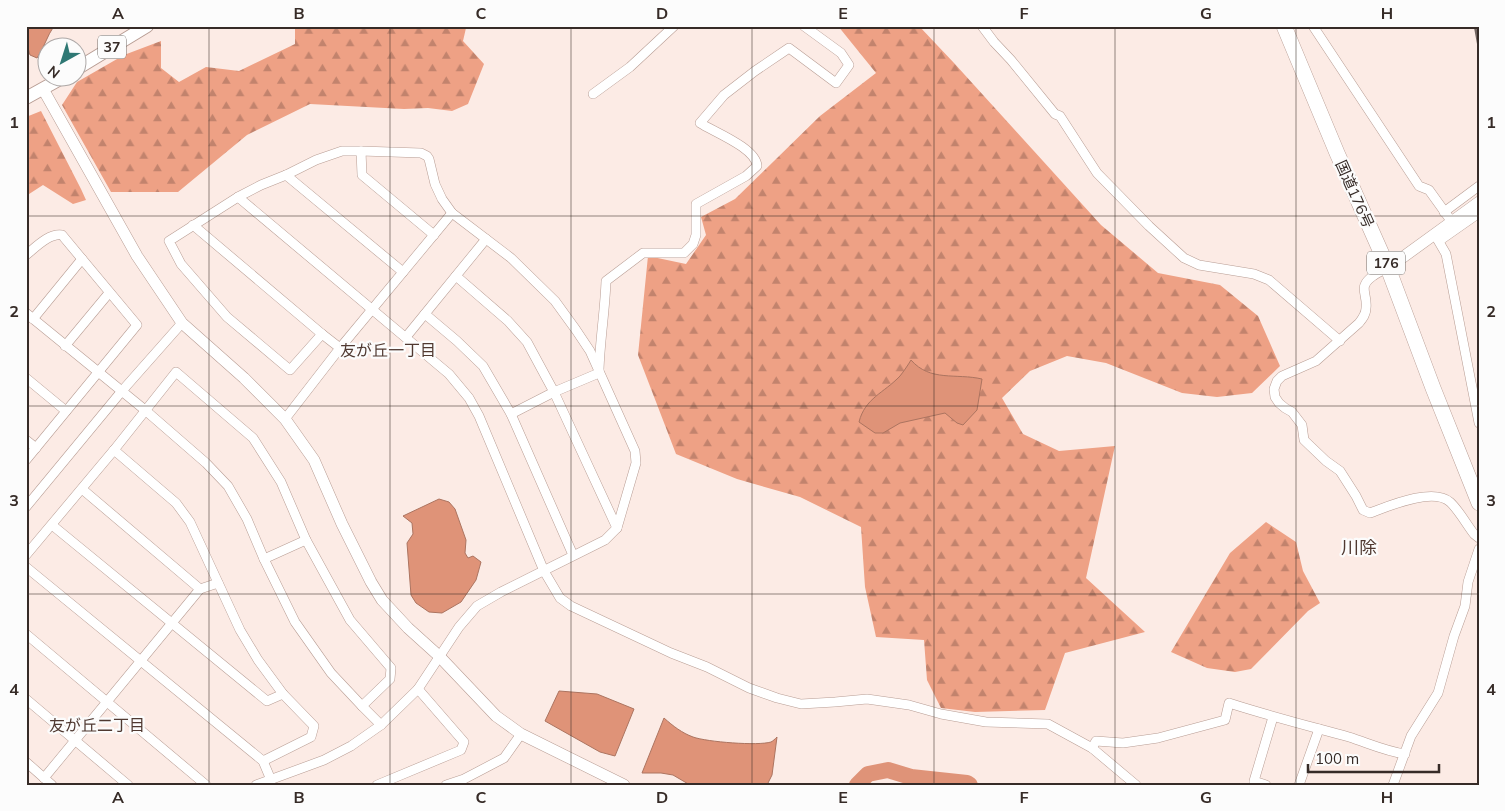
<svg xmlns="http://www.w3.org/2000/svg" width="1505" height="811" viewBox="0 0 1505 811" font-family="Mulish,'Noto Sans JP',sans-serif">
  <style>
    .forest { fill: url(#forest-firs) }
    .water { fill: #df9378; stroke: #ac7460 }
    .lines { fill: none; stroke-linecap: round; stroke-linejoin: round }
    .river { stroke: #df9378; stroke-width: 16 }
    .street-casing { stroke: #b89d94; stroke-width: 10 }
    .secondary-casing { stroke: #b89d94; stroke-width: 12 }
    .primary-casing { stroke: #b89d94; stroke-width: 14 }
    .highway-casing { stroke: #b89d94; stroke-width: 16 }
    .street { stroke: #fff; stroke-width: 9 }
    .secondary { stroke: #fff; stroke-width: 11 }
    .primary { stroke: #fff; stroke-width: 12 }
    .highway { stroke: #fff; stroke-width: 15 }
    .rail { stroke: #726561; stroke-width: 2.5 }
    .grid { fill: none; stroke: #362b27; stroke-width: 1; stroke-opacity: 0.55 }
    .labels { text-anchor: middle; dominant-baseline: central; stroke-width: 4.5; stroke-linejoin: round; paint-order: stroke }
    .shield { fill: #fcfcfc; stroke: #716a67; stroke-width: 1 }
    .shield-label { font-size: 14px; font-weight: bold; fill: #362b27 }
    .street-label { font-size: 15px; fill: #362b27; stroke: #fcfcfc }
    .neighbourhood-label { font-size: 16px; fill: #503931; stroke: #fcfcfc }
    .quarter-label { font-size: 18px; fill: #503931; stroke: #fcfcfc }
    .neatline { fill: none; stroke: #362b27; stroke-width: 2 }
    .grid-label { font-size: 16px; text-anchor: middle; font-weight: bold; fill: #362b27 }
  </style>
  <defs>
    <pattern id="forest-firs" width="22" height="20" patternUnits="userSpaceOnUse" patternTransform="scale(1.25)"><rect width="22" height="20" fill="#eea185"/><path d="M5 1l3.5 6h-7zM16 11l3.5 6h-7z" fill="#c2836d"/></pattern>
  </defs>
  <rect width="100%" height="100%" fill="#fcebe5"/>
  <g class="forest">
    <polygon points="295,26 468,26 466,28 463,41 484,64 468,104 452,111 428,108 404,109 310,104 247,135 178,192 111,192 62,105 77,82 124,55 161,41 161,68 179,82 206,67 239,71 295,44"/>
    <polygon points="838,26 919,26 954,63 1101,225 1158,273 1220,285 1258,316 1280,366 1252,393 1217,397 1182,393 1106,363 1067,356 1030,371 1002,398 1023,434 1059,451 1115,446 1086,578 1145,632 1065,653 1045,710 975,712 941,708 927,680 924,640 876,637 865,587 861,527 800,497 737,479 676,454 638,355 648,256 686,264 706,235 701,217 735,199 820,116 876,73"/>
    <polygon points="41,111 81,189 86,200 73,204 43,185 26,196 26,117"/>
    <polygon points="1266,522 1296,542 1303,571 1320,603 1308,611 1251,669 1235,672 1207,668 1171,652 1230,553"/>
  </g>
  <g class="water">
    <path d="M26 26H54C47 36 44 48 37 58L30 55 26 41Z"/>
    <path d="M911 360C930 382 956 373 982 379L977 410 963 425 957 423 945 413 900 423 883 433H875L859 422C865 398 884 393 900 376 904 371 908 365 911 360Z"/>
    <polygon points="439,499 449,502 455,509 466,540 465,553 468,558 473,556 481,562 476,580 461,602 442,613 429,612 416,603 411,595 407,543 413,534 412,523 403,516"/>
    <polygon points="559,691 597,694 634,709 615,756 600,752 545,721"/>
    <path d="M664 718C673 726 682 733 693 737 707 742 758 746 771 742 773 741 775 739 777 737L772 775 767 785H690L673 775 661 773H642Z"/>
  </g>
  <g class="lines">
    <polyline class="river" points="857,785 868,774 888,770 911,777 967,783 970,785"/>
    <g class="street-casing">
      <g id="street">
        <polyline points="982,26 994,42 1011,60 1055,114 1060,116 1097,173 1149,226 1184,258 1199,265 1254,274 1269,280 1340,341"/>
        <polyline points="1313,26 1419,186 1429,190 1452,222"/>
        <polyline points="593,94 630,67 674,26"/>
        <polyline points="361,151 362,175 434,235"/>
        <polyline points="286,175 403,272"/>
        <polyline points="238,197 449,374 469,398 479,416 544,571 560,598 571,606 671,653 707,667 749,688 777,698 801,704 835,702 867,699 909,705 941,714 986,722 1048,724 1092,748 1136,785"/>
        <polyline points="1444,212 1479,186"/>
        <polyline points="193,225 322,334"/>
        <polyline points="1435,235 1446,254 1479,423"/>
        <polyline points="1439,241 1479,213"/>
        <path d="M26 255C36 247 49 233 62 235L137 325 26 460"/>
        <path d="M1388 268C1383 270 1378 272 1373 276 1357 287 1368 294 1366 308 1366 314 1363 318 1359 323L1316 361 1282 376 1277 381 1274 389 1275 397 1279 403 1285 408 1292 412 1302 425 1304 440 1326 461 1340 471 1356 496 1363 510 1370 513C1389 506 1433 487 1450 502 1458 509 1467 525 1474 534L1479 538"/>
        <polyline points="456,276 508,321 527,342 554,392 617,528"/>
        <polyline points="26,313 145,410 206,463 228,486 247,519 264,559 295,622 331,673 362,706 381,725 418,689 459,627 477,606 501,592 605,540 617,528 636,463 635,451 590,351 576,330 555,301 511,258 452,213 442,199 435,184 429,159 427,156 421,153 361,151 342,151 316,160 286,175 261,185 238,197 169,241 181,264 227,317 290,370 322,334 340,348"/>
        <polyline points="425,314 457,341 483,366 511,414 573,555"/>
        <polyline points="33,319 82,259"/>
        <polyline points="406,337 486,239"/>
        <polyline points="65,346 109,293"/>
        <path d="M599 370C600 340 605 310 606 281L643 253H684L693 244 696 235V204L746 176 757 166C756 148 714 132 700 123L724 95 755 71 789 48 836 83 849 65 841 53 804 26"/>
        <polyline points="26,378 66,411"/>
        <polyline points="511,414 554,392 599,373"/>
        <polyline points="285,419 340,348 452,213"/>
        <polyline points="26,440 36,448"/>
        <polyline points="114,450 176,503 190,522 240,630 258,660 283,694 314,726 311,737 263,761"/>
        <polyline points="82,489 200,589"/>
        <polyline points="26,507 121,392 182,323"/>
        <polyline points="52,525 267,701 283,694"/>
        <polyline points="26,555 114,450 176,372 253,438 281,482 306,540 350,620 391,668 390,679 362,706"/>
        <polyline points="264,559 306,540"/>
        <polyline points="26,567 263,761 271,780"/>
        <polyline points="26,634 206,785"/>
        <polyline points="26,699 128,785"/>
        <path d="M1092 748 1096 741 1123 743 1158 738 1225 720 1229 703C1269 716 1309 726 1349 737 1368 743 1385 751 1405 754"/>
        <polyline points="26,762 52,785"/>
        <polyline points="44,778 200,589 218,583"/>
        <polyline points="256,785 324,760 351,746 381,725"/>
        <polyline points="377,785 461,750 464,742 418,689"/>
        <polyline points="446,785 464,779 504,758 521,734"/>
        <polyline points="1266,785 1254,781 1273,717"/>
        <polyline points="1299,785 1319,729"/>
        <polyline points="1393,785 1411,736 1438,693 1454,636 1465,606 1468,582 1479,549"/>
      </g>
    </g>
    <g class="secondary-casing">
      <g id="secondary">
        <polyline points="43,89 137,256 182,323 244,378 285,419 314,460 342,524 371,582 382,600 408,628 439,656 496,716 521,734 624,785"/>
        <polyline points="1388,268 1479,202"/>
      </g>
    </g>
    <g class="primary-casing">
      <g id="primary">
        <polyline points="78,68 147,26"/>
        <polyline points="26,98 62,78"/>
      </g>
    </g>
    <g class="highway-casing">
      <polyline id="highway" points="1284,26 1337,153 1388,268 1433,388 1479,503"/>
    </g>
    <use href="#street" class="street"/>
    <use href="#secondary" class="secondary"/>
    <use href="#primary" class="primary"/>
    <use href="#highway" class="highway"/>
    <polyline class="rail" points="1475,26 1479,48"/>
  </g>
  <path class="grid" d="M209 26V785M390 26V785M571 26V785M752 26V785M934 26V785M1115 26V785M1296 26V785M26 216H1479M26 406H1479M26 594H1479"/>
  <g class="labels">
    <g class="shield">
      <rect x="98" y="35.5" width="28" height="23" rx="4"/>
      <rect x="1367" y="251.5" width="38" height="23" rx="4"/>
    </g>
    <g class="shield-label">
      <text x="112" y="47">37</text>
      <text x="1386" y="263">176</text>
    </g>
    <g class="street-label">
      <text transform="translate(1355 194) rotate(66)">国道176号</text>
    </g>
    <g class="neighbourhood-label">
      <text x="388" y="350">友が丘一丁目</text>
      <text x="97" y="725">友が丘二丁目</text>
    </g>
    <g class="quarter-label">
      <text x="1359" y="547">川除</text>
    </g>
  </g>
  <rect width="1505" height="811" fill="none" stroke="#fcfcfc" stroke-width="55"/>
  <g transform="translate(62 62) rotate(219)"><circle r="24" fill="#fcfcfc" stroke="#ada8a7"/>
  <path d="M0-4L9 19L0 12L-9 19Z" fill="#2f7874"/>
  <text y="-8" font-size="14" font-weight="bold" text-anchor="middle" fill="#362b27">N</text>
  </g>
  <path d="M1308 764v8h131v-8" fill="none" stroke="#362b27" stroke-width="2.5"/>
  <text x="1315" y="764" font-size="15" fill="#362b27" stroke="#fcfcfc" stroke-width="4" paint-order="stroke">100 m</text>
  <rect x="28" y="28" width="1450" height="756" class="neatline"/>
  <g class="grid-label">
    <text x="118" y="19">A</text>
    <text x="299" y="19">B</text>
    <text x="481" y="19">C</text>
    <text x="662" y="19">D</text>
    <text x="843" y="19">E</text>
    <text x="1024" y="19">F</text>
    <text x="1206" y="19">G</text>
    <text x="1387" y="19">H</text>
    <text x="14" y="128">1</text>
    <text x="1491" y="128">1</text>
    <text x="14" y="317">2</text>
    <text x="1491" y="317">2</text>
    <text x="14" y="506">3</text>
    <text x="1491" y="506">3</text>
    <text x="14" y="695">4</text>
    <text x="1491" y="695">4</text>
    <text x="118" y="803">A</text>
    <text x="299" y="803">B</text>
    <text x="481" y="803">C</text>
    <text x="662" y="803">D</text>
    <text x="843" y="803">E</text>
    <text x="1024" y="803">F</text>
    <text x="1206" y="803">G</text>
    <text x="1387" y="803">H</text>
  </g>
</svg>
